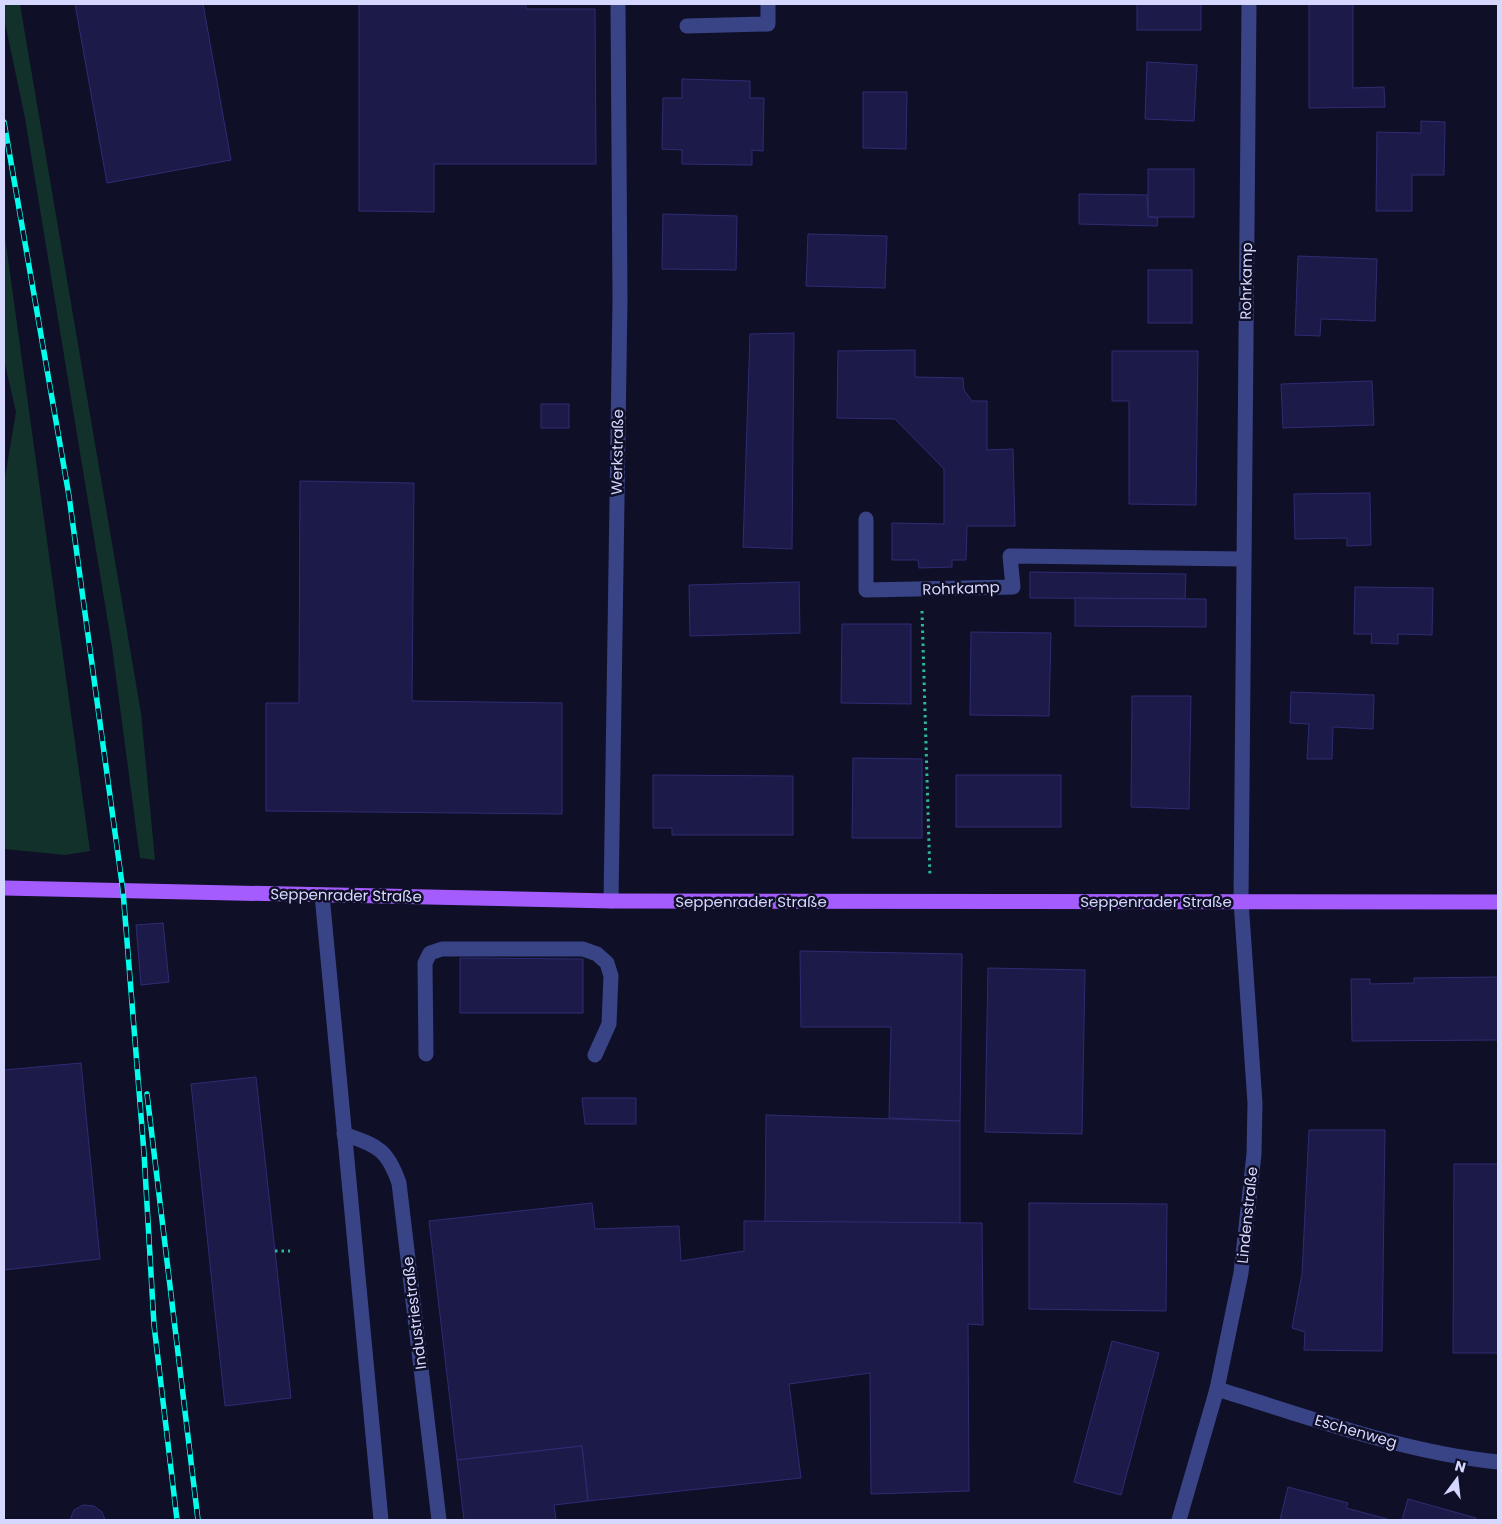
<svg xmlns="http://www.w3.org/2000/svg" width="1502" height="1524" viewBox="0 0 1502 1524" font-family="Poppins,sans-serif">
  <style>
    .green { fill: #12312a }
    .building { fill: #1c1a48; stroke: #2e2c74 }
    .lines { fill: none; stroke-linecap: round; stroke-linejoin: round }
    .path { stroke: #2dba99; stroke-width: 3; stroke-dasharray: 2.5 4; stroke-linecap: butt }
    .minor { stroke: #394486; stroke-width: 15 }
    .major { stroke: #a55cff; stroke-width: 15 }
    .rail-casing { stroke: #01ffeb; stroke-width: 5.5 }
    .rail { stroke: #0f0f27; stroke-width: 4; stroke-dasharray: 11; stroke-linecap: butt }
    .labels { text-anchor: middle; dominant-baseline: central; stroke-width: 5; stroke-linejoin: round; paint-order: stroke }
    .street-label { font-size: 15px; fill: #d5d7ff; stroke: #0f0f27 }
  </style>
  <rect width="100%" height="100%" fill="#0f0f27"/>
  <g class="green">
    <polygon points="4,4 20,4 23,22 141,713 155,860 140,858 112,647 25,118 4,18"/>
    <polygon points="4,230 90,851 65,855 4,849 4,483 16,412 4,360"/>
  </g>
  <g class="building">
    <polygon points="75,4 203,4 231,160 107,183"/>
    <polygon points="359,4 526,4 526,9 595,9 596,164 434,164 434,212 359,211"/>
    <rect x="1137" y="4" width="64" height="26"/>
    <polygon points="1309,4 1353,4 1353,88 1384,87 1385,107 1309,108"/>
    <polygon points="1147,62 1197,65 1194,121 1145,119"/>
    <polygon points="682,79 750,81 750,98 764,98 763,151 752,150 752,165 682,164 682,150 662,149 663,98 682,98"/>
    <polygon points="863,92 907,92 906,149 863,148"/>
    <polygon points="1421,121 1445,122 1444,175 1412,175 1412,211 1376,211 1377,132 1421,133"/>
    <rect x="1148" y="169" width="46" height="48"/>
    <polygon points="1079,194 1147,195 1148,217 1158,218 1157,226 1079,224"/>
    <polygon points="663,214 737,216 736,270 662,269"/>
    <polygon points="808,234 887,236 885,288 806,286"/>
    <polygon points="1298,256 1377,259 1375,321 1321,319 1320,336 1295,335"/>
    <rect x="1148" y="270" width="44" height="53"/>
    <polygon points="794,333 792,549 743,547 750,334"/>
    <polygon points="915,350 915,377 963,378 964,390 972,401 987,401 987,450 1013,449 1015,526 967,526 966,560 952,560 952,567 919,568 918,560 892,560 892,523 944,524 944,469 895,419 837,418 838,351"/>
    <polygon points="1112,351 1198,351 1196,505 1129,504 1129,401 1112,401"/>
    <polygon points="1372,381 1374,425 1283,428 1281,384"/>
    <rect x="541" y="404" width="28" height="24"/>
    <polygon points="300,481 414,483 412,701 562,703 562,814 266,811 266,703 299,703"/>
    <polygon points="1370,493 1371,545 1347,546 1347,538 1295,539 1294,494"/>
    <polygon points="1030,572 1186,574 1185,599 1030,598"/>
    <polygon points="799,582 800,633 690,636 689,585"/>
    <polygon points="1355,587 1433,588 1432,635 1398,634 1398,644 1371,643 1372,634 1354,634"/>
    <polygon points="1075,598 1206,599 1206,627 1075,626"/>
    <polygon points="842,624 911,624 911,704 841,703"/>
    <polygon points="971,632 1051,633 1049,716 970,715"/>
    <polygon points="1291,692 1374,695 1373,729 1333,727 1332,759 1307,759 1309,724 1290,723"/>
    <polygon points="1132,696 1191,696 1189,809 1131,807"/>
    <polygon points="853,758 922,759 922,838 852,838"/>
    <polygon points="653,775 793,776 793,835 672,835 672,828 653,828"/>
    <rect x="956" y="775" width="105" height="52"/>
    <polygon points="163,923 169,982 141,985 136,925"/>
    <polygon points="800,951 962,954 960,1121 889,1118 891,1027 801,1027"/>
    <polygon points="460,958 583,959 583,1013 460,1013"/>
    <polygon points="988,968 1085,970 1082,1134 985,1132"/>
    <polygon points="1498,977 1498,1040 1352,1041 1351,979 1370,979 1370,984 1414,983 1414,978"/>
    <polygon points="81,1063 100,1259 4,1270 4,1070"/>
    <polygon points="256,1077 291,1398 225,1406 191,1084"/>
    <polygon points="582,1098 636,1098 636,1124 585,1124"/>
    <polygon points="766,1115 960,1121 960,1224 765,1222"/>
    <polygon points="1309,1130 1385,1130 1382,1351 1304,1350 1305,1332 1292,1328 1302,1274"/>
    <polygon points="1454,1164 1498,1164 1498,1353 1453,1353"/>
    <polygon points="592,1203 595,1229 679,1226 681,1261 744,1251 744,1221 982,1223 983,1325 968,1324 969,1491 871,1494 870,1373 789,1384 801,1478 588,1501 582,1446 457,1460 429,1221"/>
    <polygon points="1029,1203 1167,1204 1166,1311 1029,1309"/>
    <polygon points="1112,1341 1159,1353 1121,1495 1074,1482"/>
    <polygon points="582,1446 588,1501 554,1505 556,1520 464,1520 457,1460"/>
    <polygon points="1288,1487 1348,1503 1346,1508 1391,1520 1280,1520"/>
    <polygon points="1408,1499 1476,1518 1476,1520 1402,1520"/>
    <polygon points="83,1505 94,1506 102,1512 105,1520 70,1520 74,1510"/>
  </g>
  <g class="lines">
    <g class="path">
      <polyline points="922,611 930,877"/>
      <polyline points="275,1251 290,1251"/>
    </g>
    <g class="minor">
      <polyline points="687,26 768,24 768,4"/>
      <polyline points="866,519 866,590 1013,587 1010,556 1243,559"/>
      <polyline points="322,895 381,1520"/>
      <polyline points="611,901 620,300 618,4"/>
      <polyline points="426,1054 425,963 430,953 442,949 583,949 597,954 607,963 611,976 609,1024 595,1055"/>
      <path d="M344 1134C377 1146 387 1148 399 1183L439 1520"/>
      <path d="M1217 1389C1309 1417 1402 1452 1498 1462"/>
      <polyline points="1179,1520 1217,1389 1241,1273 1254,1154 1255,1103 1241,901 1249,4"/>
    </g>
    <polyline class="major" points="4,888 611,901 1498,902"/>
    <g class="rail-casing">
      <g id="rail">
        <polyline points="4,122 69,496 123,891 144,1153 154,1325 177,1520"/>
        <polyline points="147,1094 198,1520"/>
      </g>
    </g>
    <use href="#rail" class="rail"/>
  </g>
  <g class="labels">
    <g class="street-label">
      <text transform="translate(1246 281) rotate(-89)">Rohrkamp</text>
      <text transform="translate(617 452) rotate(-89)">Werkstraße</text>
      <text transform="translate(961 588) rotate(-2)">Rohrkamp</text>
      <text transform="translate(346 895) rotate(1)">Seppenrader Straße</text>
      <text x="751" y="901">Seppenrader Straße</text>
      <text x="1156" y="901">Seppenrader Straße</text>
      <text transform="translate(1247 1215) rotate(-84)">Lindenstraße</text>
      <text transform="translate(414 1313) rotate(-97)">Industriestraße</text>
      <text transform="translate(1356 1431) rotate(16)">Eschenweg</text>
    </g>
  </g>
  <rect width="1502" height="1524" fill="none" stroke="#d5d7ff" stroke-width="10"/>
  <g transform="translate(1457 1479) rotate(15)" stroke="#0f0f27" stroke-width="4" paint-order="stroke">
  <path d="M0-4L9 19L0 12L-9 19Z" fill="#d5d7ff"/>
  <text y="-8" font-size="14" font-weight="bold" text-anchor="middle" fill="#d5d7ff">N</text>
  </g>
</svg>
